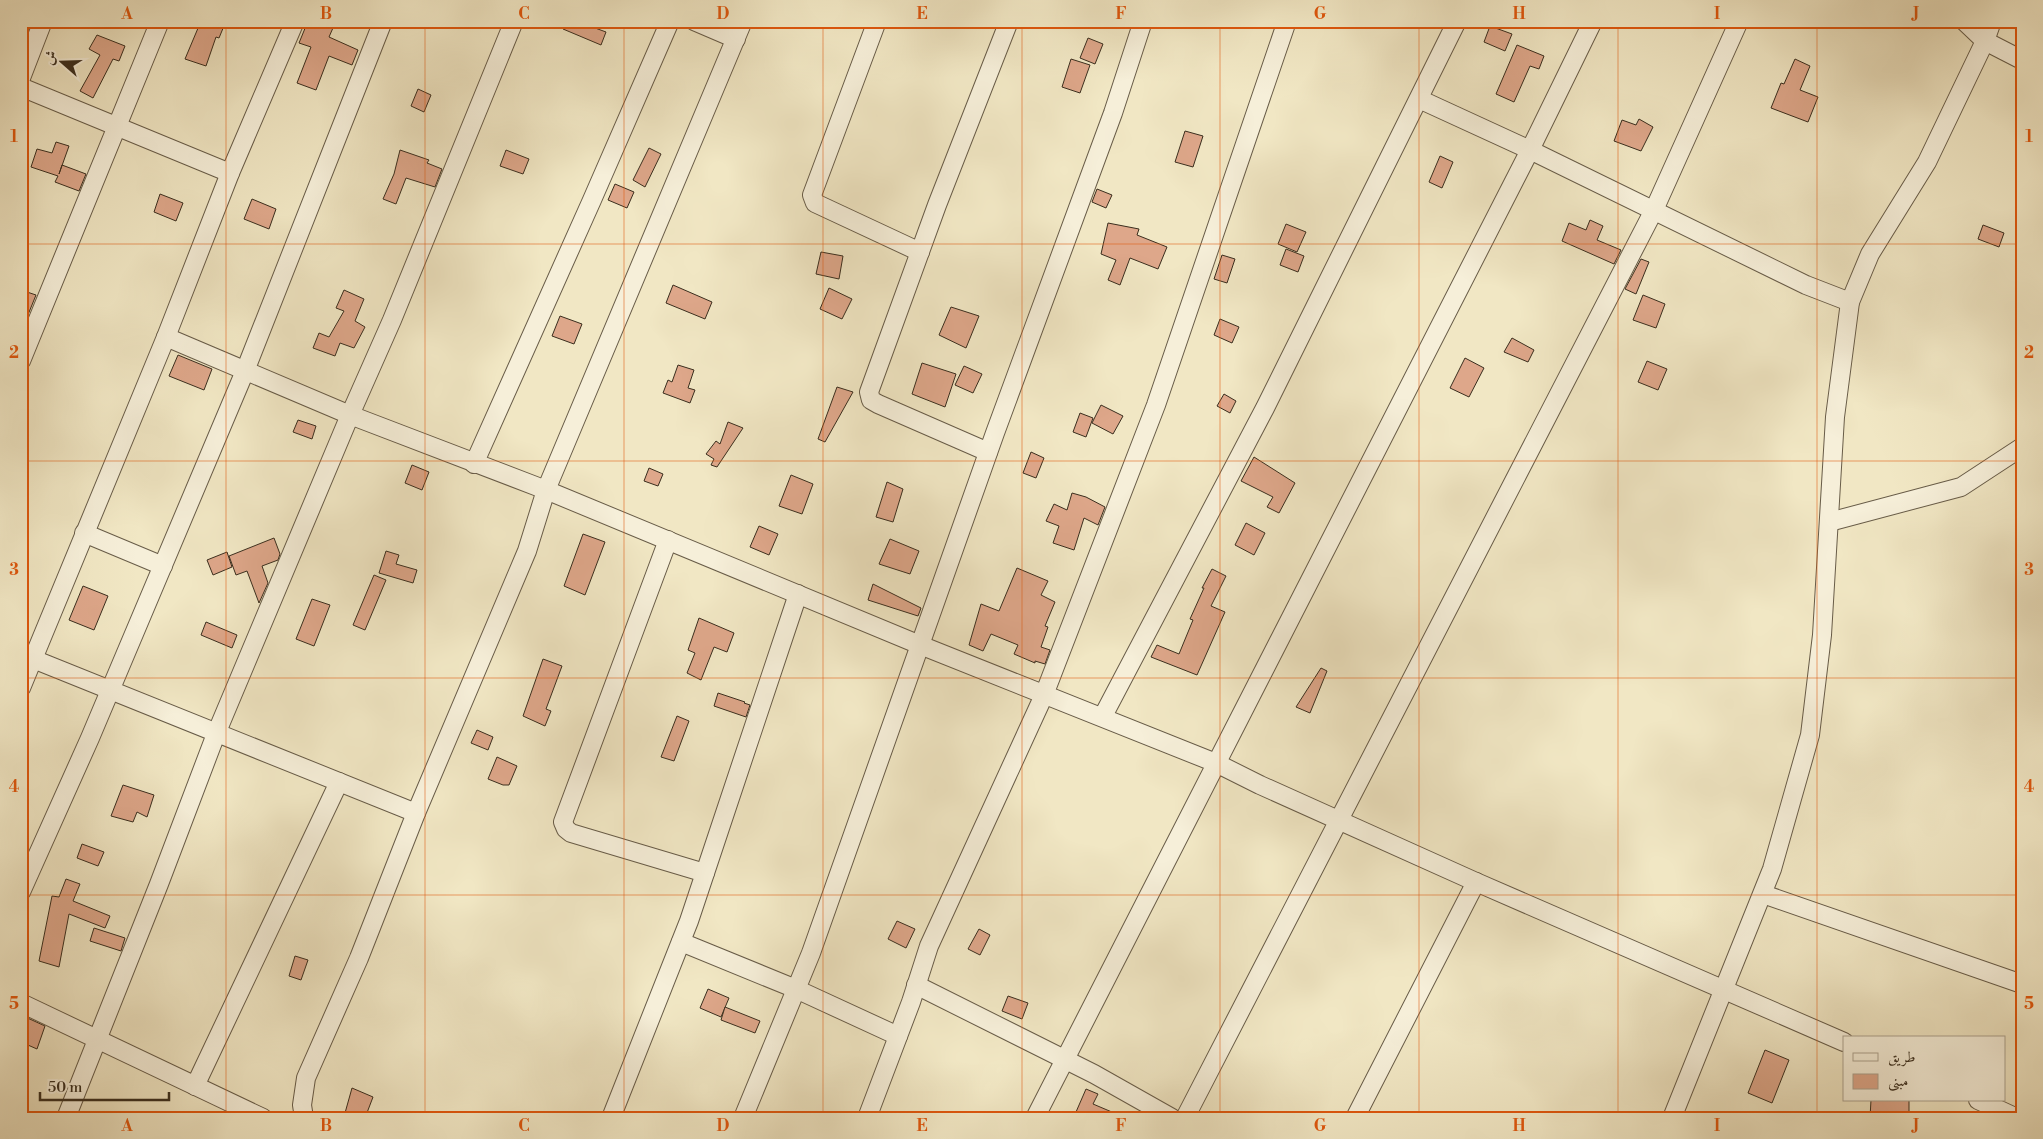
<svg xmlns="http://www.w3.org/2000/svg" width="2043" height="1139" viewBox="0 0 2043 1139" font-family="'Libre Bodoni',Amiri,serif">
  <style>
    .building { fill: #dea78a; stroke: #3a2e1e }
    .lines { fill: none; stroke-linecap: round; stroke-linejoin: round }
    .minor-casing { stroke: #685c48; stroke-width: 20 }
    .minor { stroke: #f6efd9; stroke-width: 18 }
    .grid { fill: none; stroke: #df570d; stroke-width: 1; stroke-opacity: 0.55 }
    .neatline { fill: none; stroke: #df570d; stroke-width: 2 }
    .grid-label { font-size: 16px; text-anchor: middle; font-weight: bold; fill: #df570d }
  </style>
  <rect width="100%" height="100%" fill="#f1e7c4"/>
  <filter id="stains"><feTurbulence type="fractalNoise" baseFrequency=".004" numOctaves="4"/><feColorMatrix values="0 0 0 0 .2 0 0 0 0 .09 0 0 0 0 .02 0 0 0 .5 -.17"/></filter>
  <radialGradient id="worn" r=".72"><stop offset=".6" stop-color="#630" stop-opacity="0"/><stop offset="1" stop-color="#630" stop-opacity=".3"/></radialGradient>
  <g class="building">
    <polygon points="201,21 226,21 219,38 216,37 206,66 185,59"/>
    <polygon points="308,21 336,21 329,37 358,50 352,65 329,56 316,90 297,83 311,47 299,43"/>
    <polygon points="566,21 589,21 587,25 606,32 601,45 563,29"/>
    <polygon points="1490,26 1512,34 1505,51 1484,42"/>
    <polygon points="97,35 125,46 119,61 113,59 93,98 80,91 100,55 89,49"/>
    <polygon points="1088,38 1103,44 1095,64 1080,58"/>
    <polygon points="1517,45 1544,56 1539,69 1530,66 1514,102 1496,94"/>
    <polygon points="1071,59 1090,65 1080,93 1062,87"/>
    <polygon points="1795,59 1810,66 1800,90 1818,97 1808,122 1771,108 1781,83 1784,84"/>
    <polygon points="418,89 431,95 424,112 411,106"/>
    <polygon points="1639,119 1653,127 1641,151 1614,141 1622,120 1636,125"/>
    <polygon points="1185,131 1203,136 1193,167 1175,162"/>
    <polygon points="56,142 69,146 59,174 62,165 86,174 79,191 55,182 58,176 31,167 37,149 52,153"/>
    <polygon points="649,148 661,154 645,187 633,180"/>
    <polygon points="400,150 429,160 427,163 442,169 435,187 406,178 396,204 383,199 394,174"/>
    <polygon points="506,150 529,159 523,174 500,166"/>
    <polygon points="1440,156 1453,162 1442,188 1429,182"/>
    <polygon points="615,184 634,192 627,208 608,200"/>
    <polygon points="1097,189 1112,195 1106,208 1092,202"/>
    <polygon points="160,194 183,203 176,221 154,212"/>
    <polygon points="252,199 276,209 269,229 244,219"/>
    <polygon points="1590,220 1603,226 1597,240 1621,250 1614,264 1562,241 1569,223 1586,230"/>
    <polygon points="1108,223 1139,229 1137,235 1167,247 1158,269 1130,258 1120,285 1108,280 1116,260 1101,254"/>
    <polygon points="1286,224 1306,232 1297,252 1278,244"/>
    <polygon points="1983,225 2004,233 1999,247 1978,239"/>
    <polygon points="1286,249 1304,256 1298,272 1280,265"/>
    <polygon points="821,252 843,256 839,279 816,274"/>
    <polygon points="1222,255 1235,259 1227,283 1214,279"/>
    <polygon points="1641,259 1649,262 1636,294 1625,289"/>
    <polygon points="673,285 712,302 705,319 666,303"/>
    <polygon points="829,288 852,299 842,319 820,309"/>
    <polygon points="21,290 36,295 21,332"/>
    <polygon points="344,290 364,299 355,321 365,327 354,348 340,343 335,356 313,348 319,333 329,337 344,311 336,308"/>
    <polygon points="1643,295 1665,304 1656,328 1633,320"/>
    <polygon points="951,307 979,316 966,348 939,335"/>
    <polygon points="560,316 582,324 574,344 552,336"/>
    <polygon points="1220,319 1239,327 1232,343 1214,335"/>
    <polygon points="1512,338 1534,350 1528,362 1504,352"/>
    <polygon points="178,355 212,369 204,390 169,376"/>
    <polygon points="1465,358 1484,368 1469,397 1450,388"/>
    <polygon points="1647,361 1667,369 1658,390 1638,382"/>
    <polygon points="922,363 956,374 945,407 912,394"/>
    <polygon points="678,365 694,370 688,388 695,390 690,403 663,393 668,380 672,382"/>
    <polygon points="964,366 982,374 973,393 955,385"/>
    <polygon points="837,387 853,392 825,442 818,439"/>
    <polygon points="1224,394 1236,401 1230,413 1217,406"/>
    <polygon points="1101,405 1123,416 1113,434 1092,423"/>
    <polygon points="1080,413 1093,418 1086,437 1073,432"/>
    <polygon points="298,420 316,426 312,439 293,432"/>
    <polygon points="728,422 743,428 717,467 711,465 714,459 706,454 716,441 720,444"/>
    <polygon points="1031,452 1044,458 1036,478 1023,473"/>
    <polygon points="1254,457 1295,483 1279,513 1267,507 1273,497 1241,481"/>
    <polygon points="412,465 429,472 422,490 405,483"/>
    <polygon points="649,468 663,474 658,486 644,481"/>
    <polygon points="791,475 813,484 802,514 779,506"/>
    <polygon points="887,482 903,489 893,522 876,517"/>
    <polygon points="1072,493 1086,497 1105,507 1098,525 1084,518 1074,550 1053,543 1059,526 1046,521 1054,504 1067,510"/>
    <polygon points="1246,523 1265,533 1254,555 1235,545"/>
    <polygon points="759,526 778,534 769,555 750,547"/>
    <polygon points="583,534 605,542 585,595 564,586"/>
    <polygon points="274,538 280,554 278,560 262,566 268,583 259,603 247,571 236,575 229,556"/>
    <polygon points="890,539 919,551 910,574 879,564"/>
    <polygon points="386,551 399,555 396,564 417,570 413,583 379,573"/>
    <polygon points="227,552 232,567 213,575 207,560"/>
    <polygon points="1017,568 1048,581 1041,595 1055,602 1045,626 1048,627 1041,647 1050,650 1045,664 1035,661 1035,663 1014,654 1018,645 991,634 983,651 969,645 981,604 999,611"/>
    <polygon points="1212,569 1226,576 1211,606 1225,612 1197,675 1151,657 1157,645 1179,654 1193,620 1190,619 1204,588 1202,588"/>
    <polygon points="374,575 386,580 365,630 353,625"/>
    <polygon points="873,584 921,608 918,616 868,600"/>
    <polygon points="83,586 108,596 94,630 69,620"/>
    <polygon points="312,599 330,605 314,646 296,639"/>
    <polygon points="699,618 734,633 727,652 714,647 701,680 687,673 695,653 688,650"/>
    <polygon points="206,622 237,635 232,648 201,635"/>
    <polygon points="543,659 562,666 546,709 551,711 545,726 523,716"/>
    <polygon points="1321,668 1327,671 1310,713 1296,707"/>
    <polygon points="718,693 745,702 744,703 750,705 746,717 714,706"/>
    <polygon points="677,716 689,721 674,761 661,757"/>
    <polygon points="477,730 493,737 488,750 471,743"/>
    <polygon points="497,757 517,766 509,785 503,785 488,779"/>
    <polygon points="123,785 154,795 147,817 137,812 133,822 111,816"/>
    <polygon points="82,844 104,852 98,866 77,858"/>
    <polygon points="66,879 80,884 73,901 110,916 105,928 69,914 59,967 39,961 52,896 59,897"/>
    <polygon points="897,921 915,929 906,948 888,939"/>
    <polygon points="94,928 125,938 121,951 90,941"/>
    <polygon points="979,929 990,935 980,955 968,949"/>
    <polygon points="295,956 308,960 301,980 289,976"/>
    <polygon points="708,989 729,998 721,1017 700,1008"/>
    <polygon points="1008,996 1028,1003 1022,1019 1002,1011"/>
    <polygon points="725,1007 760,1021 755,1033 721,1020"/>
    <polygon points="21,1015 45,1026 37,1049 21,1042"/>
    <polygon points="1765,1050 1789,1060 1772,1103 1748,1093"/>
    <polygon points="352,1088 373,1097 365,1118 345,1113"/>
    <polygon points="1086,1089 1098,1094 1093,1104 1126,1118 1090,1118 1076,1112"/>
    <polygon points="1871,1100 1909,1100 1909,1118 1870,1118"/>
  </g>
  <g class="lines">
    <g class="minor-casing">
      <g id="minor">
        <polyline points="694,21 736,39"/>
        <polyline points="877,21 812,195 815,203 920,252"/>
        <polyline points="1964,21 1985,41 2022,60"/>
        <polyline points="21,78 43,21"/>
        <polyline points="21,87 230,173"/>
        <polyline points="1419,99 1530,150 1806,285 1850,302"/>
        <polyline points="166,337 350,415 546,490 920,645 1216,763 1260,785 1476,882 1844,1042"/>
        <polyline points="21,361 160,21"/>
        <polyline points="988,452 878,404 871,400 869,392 937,205 1009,21"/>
        <polyline points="474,464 592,200 670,21"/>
        <polyline points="1829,522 1961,487 2022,447"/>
        <polyline points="84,533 163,566"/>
        <polyline points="668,540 563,822 566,829 571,833 705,873"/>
        <polyline points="33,659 416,813"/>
        <polyline points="21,688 166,337 230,173 295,21"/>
        <polyline points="1103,716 1265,408 1457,21"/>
        <polyline points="21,892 90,738 245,371 383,21"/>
        <polyline points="1763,894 2022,984"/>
        <polyline points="681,942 796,989 898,1036"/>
        <polyline points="916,985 1094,1074 1172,1118"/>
        <polyline points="21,1003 263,1118"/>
        <polyline points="195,1086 339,782"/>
        <polyline points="1978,1100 2017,1118"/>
        <polyline points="66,1118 159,884 216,734 350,415 392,320 514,21"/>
        <polyline points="304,1118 302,1105 306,1078 359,958 416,813 527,551 546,490 743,21"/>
        <polyline points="611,1118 689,921 798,594"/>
        <polyline points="743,1118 811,953 995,433 1113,113 1143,21"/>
        <polyline points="867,1118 911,1002 929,946 1044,695 1156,405 1287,21"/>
        <polyline points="1035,1118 1530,150 1593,21"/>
        <polyline points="1185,1118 1654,210 1739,21"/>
        <polyline points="1355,1118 1476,882"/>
        <polyline points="1672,1118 1772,869 1810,735 1822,635 1835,417 1850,302 1870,254 1927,162 1985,41 1992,21"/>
      </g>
    </g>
    <use href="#minor" class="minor"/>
  </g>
  <path class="grid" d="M226 21V1118M425 21V1118M624 21V1118M823 21V1118M1022 21V1118M1220 21V1118M1419 21V1118M1618 21V1118M1817 21V1118M21 244H2022M21 461H2022M21 678H2022M21 895H2022"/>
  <rect width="2043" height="1139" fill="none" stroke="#f1e7c4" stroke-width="55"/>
  <rect x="1843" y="1036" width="162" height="65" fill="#f6efd9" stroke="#aba28e"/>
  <rect x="1853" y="1053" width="25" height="8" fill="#f6efd9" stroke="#aba28e"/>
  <text x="1888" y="1062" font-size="15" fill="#3a2e1e">طريق</text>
  <rect x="1853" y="1074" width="25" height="15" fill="#dea78a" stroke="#aba28e"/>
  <text x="1888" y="1086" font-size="15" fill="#3a2e1e">مبنى</text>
  <g transform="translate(62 62) rotate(290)" stroke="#f6efd9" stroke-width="4" paint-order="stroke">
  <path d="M0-4L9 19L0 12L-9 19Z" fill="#3a2e1e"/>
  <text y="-8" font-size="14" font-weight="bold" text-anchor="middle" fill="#3a2e1e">ش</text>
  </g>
  <path d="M40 1092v8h129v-8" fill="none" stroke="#3a2e1e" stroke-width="2.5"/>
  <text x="48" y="1092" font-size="15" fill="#3a2e1e" stroke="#f6efd9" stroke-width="4" paint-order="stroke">50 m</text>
  <rect x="28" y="28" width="1988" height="1084" class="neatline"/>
  <g class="grid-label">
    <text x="127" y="19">A</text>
    <text x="326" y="19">B</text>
    <text x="524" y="19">C</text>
    <text x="723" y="19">D</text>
    <text x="922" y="19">E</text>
    <text x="1121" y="19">F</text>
    <text x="1320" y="19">G</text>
    <text x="1519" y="19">H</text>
    <text x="1717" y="19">I</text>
    <text x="1916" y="19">J</text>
    <text x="14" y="142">1</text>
    <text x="2029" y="142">1</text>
    <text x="14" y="358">2</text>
    <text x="2029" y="358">2</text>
    <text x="14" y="575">3</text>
    <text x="2029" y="575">3</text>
    <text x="14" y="792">4</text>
    <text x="2029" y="792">4</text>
    <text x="14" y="1009">5</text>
    <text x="2029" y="1009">5</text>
    <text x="127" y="1131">A</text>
    <text x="326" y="1131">B</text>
    <text x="524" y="1131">C</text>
    <text x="723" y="1131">D</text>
    <text x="922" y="1131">E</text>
    <text x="1121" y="1131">F</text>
    <text x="1320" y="1131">G</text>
    <text x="1519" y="1131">H</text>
    <text x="1717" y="1131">I</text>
    <text x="1916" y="1131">J</text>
  </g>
  <rect width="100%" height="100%" filter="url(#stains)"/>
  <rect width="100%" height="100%" fill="url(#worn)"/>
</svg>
